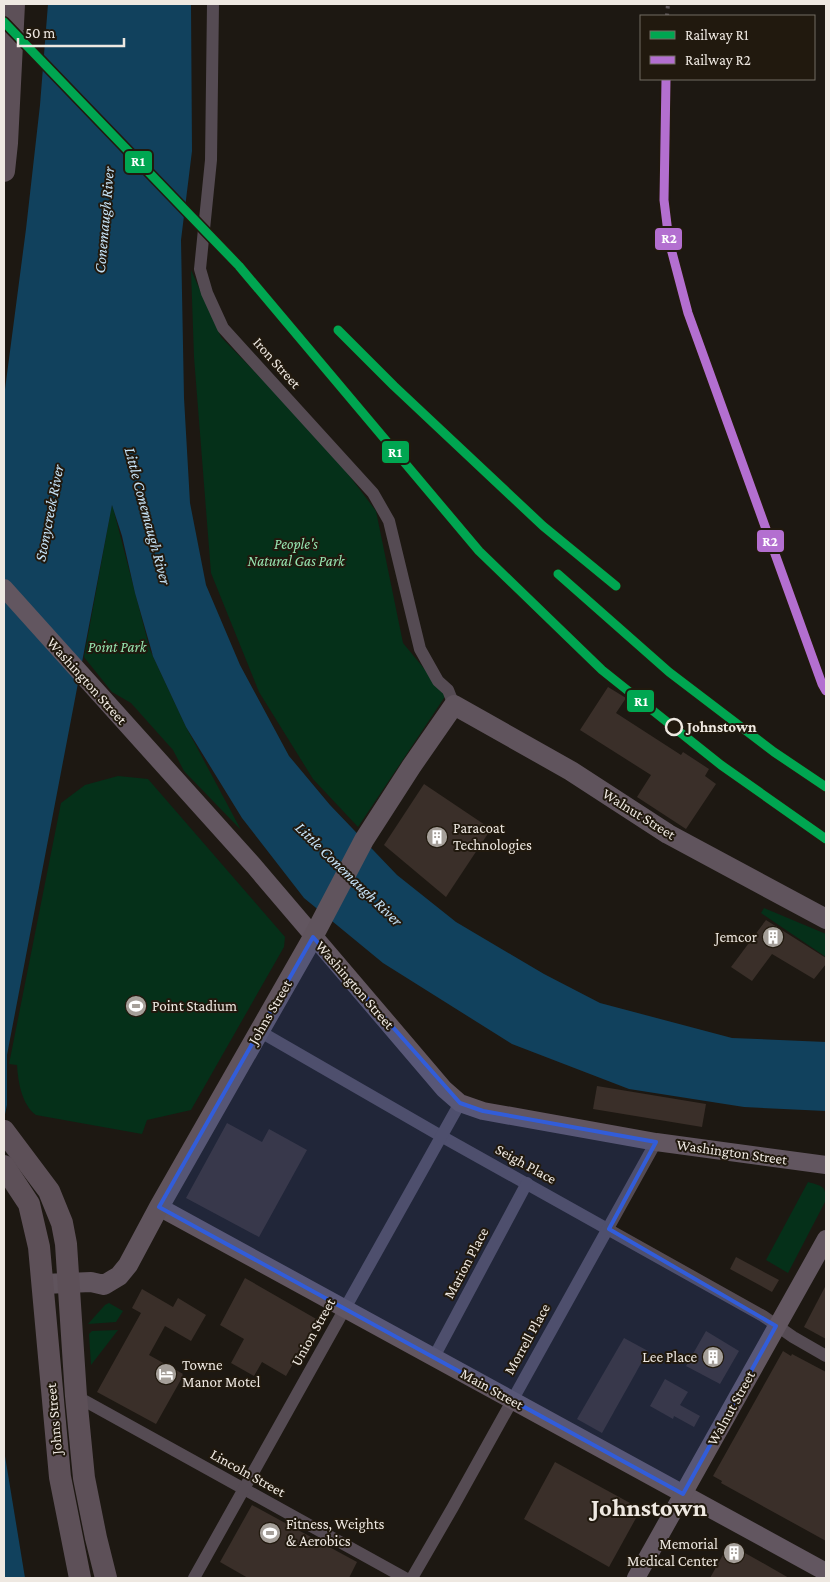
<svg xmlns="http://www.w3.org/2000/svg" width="830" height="1582" viewBox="0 0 830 1582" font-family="'Crimson Pro',serif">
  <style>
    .green { fill: #053019 }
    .water { fill: #11415d }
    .building { fill: #3a2f29 }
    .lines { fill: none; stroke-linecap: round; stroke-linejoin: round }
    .street { stroke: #554b53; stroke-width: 12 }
    .secondary { stroke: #625660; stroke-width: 18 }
    .primary { stroke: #60545d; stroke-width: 20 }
    .highway { stroke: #5d5058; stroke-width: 22 }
    .rail { stroke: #5b5457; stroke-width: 4; stroke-dasharray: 2.5 5; stroke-linecap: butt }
    .rail-1-casing { stroke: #21190e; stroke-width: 12 }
    .rail-2-casing { stroke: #21190e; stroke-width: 12 }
    .rail-1 { stroke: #00a651; stroke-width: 9 }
    .rail-2 { stroke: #b36fd0; stroke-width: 9 }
    .marked { fill: #325dd9; fill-opacity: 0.2; stroke: #325dd9; stroke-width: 4; stroke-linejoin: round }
    .stop-dot { fill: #21190e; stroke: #eee8e1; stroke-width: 2.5 }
    .labels { text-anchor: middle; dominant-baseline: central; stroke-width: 4; stroke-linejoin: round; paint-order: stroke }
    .street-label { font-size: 15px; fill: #eee8e1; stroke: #21190e }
    .park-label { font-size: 15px; font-style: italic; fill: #96e4b0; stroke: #21190e }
    .stop-label { font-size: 15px; font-weight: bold; fill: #eee8e1; stroke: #21190e; text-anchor: start }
    .poi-label { font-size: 15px; fill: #eee8e1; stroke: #21190e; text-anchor: start }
    .water-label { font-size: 16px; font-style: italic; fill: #c7e4f9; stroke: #21190e }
    .town-label { font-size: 25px; font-weight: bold; fill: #eee8e1; stroke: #21190e }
    .line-badge { stroke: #21190e; stroke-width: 2 }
    .badge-label { font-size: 14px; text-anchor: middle; font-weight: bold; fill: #fff }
  </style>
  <rect width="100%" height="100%" fill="#1d1812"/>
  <g class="green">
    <polygon points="191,270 221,337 327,446 376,511 403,643 446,695 358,827 313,779 259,692 211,573 194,357"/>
    <polygon points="112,504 150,650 186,727 241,830 184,771 173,750 131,703 112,692 84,657"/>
    <path d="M118 776 148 779 285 937 284 947 191 1110 147 1120 142 1134 36 1115C22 1105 18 1082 17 1065L9 1064 61 803 85 785Z"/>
    <polygon points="764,908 826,934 826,957 761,913"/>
    <path d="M808 1182C821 1186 826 1185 826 1200L788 1273 766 1260Z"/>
    <polygon points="109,1303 123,1311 116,1322 88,1324 105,1305"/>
    <polygon points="118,1330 91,1365 89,1334 92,1331"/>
  </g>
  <g class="water">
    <polygon points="48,4 191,4 192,151 181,240 184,398 190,503 206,585 240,665 289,756 330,805 397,875 456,922 544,974 600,1003 732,1038 826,1042 826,1111 744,1107 629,1089 512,1044 383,963 304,898 242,818 186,727 150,650 153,656 135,593 122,536 112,505 7,1055 7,1105 4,1119 4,397 26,229 40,105"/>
    <polygon points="4,1450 25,1578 4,1578"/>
  </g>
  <g class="building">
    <polygon points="608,687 626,698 616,713 681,755 683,752 709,769 705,776 716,784 686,829 637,797 651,775 580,730"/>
    <polygon points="424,784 491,829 446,897 384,845"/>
    <polygon points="766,920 826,958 826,964 814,979 772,954 752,981 731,967"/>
    <polygon points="597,1086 706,1104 702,1127 593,1109"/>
    <polygon points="227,1123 262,1142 269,1129 307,1150 259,1237 186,1198"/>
    <polygon points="736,1257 779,1280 772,1292 730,1269"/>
    <polygon points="245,1278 318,1320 286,1376 262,1362 254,1376 231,1363 244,1339 220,1325"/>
    <polygon points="826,1285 826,1339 804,1327"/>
    <polygon points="142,1289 173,1307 178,1298 206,1315 191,1341 165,1326 149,1355 183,1374 182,1375 183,1376 156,1424 97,1392 141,1313 132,1308"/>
    <polygon points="706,1331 739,1351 720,1384 686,1366"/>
    <polygon points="624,1338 648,1351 602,1433 577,1419"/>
    <polygon points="783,1351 791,1356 792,1354 826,1372 826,1541 721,1483 722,1481 713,1476"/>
    <polygon points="665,1379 688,1392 680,1405 700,1416 694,1427 674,1416 673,1419 650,1406"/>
    <polygon points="555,1462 641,1509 609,1567 524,1519"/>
    <polygon points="252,1505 357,1562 349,1578 248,1578 220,1562"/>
    <polygon points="729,1544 761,1562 789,1578 710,1578"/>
  </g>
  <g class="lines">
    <g class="street">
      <polyline points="213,4 211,160 200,269 207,293 223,328 373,493 389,521 420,649 438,681 448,690 454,705"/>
      <polyline points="259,1031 441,1136 763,1316 793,1337 826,1356"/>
      <polyline points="434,1357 527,1183"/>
      <polyline points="76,1396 405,1578"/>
      <polyline points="194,1578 460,1103"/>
      <polyline points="412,1578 453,1507 656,1142"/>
    </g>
    <g class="secondary">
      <polyline points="4,588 254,866 444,1089 460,1103 483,1111 656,1142 826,1165"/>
      <polyline points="159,1207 826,1572"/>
      <polyline points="636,1578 826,1239"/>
    </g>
    <polyline class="primary" points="43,1284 91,1282 104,1285 119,1276 128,1265 159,1207 313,937 364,840 411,767 454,705 571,771 668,834 826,919"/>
    <g class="highway">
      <polyline points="4,171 7,143 14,4"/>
      <polyline points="4,1131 49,1191 62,1223 66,1244 76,1396 84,1478 96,1538 106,1578"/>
      <polyline points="4,1166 29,1204 39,1247 60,1477 80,1578"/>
    </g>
    <g class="rail">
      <polyline points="667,16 668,4"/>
      <polyline points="4,22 239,266 479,551 602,670 721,765 826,839"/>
      <polyline points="666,79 664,200 669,241 688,313 822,684 826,691"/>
    </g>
    <g class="rail-1-casing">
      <g id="rail-1">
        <polyline points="4,22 239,266 479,551 602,670 721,765 826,839"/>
        <polyline points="338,330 394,386 543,526 616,586"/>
        <polyline points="558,574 669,672 774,752 826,787"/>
      </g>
    </g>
    <g class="rail-2-casing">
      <polyline id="rail-2" points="666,79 664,200 669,241 688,313 822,684 826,691"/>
    </g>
    <use href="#rail-1" class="rail-1"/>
    <use href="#rail-2" class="rail-2"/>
  </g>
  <path class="marked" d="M313 937 460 1103 483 1111 656 1142 609 1229 776 1326 683 1494 159 1207Z"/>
  <defs>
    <g id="building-disc" transform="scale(1.125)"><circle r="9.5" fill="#a59f99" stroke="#21190e"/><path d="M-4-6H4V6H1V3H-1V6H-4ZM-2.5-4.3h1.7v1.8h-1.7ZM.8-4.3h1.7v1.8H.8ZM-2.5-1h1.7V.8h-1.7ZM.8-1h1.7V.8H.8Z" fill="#fff"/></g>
    <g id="stadium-disc" transform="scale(1.125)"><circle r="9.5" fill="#a59f99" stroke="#21190e"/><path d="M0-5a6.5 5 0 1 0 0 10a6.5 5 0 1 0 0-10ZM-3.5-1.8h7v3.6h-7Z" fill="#fff"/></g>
    <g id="hotel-disc" transform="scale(1.125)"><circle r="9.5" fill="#a59f99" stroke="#21190e"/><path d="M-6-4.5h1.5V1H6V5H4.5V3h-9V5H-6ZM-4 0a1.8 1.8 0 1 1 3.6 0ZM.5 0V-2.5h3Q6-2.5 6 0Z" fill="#fff"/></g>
  </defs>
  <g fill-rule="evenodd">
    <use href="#building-disc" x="437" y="837"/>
    <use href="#building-disc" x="773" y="937"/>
    <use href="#stadium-disc" x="136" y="1006"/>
    <use href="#building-disc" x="713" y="1357"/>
    <use href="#hotel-disc" x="166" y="1374"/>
    <use href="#stadium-disc" x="270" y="1533"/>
    <use href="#building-disc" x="734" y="1553"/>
  </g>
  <circle class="stop-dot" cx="674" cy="727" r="8"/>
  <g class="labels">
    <g class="street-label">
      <text transform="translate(277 363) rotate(48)">Iron Street</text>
      <text transform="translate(87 681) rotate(48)">Washington Street</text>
      <text transform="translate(639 814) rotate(32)">Walnut Street</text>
      <text transform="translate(355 985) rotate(49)">Washington Street</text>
      <text transform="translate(270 1012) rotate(-60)">Johns Street</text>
      <text transform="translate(732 1152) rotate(8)">Washington Street</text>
      <text transform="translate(526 1164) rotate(29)">Seigh Place</text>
      <text transform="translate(466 1263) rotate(-62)">Marion Place</text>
      <text transform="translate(313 1332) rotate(-61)">Union Street</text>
      <text transform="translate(527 1339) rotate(-61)">Morrell Place</text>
      <text transform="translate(492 1389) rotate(29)">Main Street</text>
      <text transform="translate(731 1408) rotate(-61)">Walnut Street</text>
      <text transform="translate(54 1419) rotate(-95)">Johns Street</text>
      <text transform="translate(248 1473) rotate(29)">Lincoln Street</text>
    </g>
    <g class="park-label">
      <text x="296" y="544">People's<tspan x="296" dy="17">Natural Gas Park</tspan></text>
      <text x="117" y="647">Point Park</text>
    </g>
    <g class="stop-label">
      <text x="687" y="727">Johnstown</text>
    </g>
    <g class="poi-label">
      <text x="453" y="828">Paracoat<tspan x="453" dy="17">Technologies</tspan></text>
      <text x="757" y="937" text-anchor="end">Jemcor</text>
      <text x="152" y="1006">Point Stadium</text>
      <text x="697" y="1357" text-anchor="end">Lee Place</text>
      <text x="182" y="1365">Towne<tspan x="182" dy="17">Manor Motel</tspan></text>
      <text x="286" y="1524">Fitness, Weights<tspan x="286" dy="17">&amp; Aerobics</tspan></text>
      <text x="718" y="1544" text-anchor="end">Memorial<tspan x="718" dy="17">Medical Center</tspan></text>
    </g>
    <g class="water-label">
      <text transform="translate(104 220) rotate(-85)">Conemaugh River</text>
      <text transform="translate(49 513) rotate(-79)">Stonycreek River</text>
      <text transform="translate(148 516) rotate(75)">Little Conemaugh River</text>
      <text transform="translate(349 874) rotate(44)">Little Conemaugh River</text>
    </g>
    <g class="town-label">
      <text x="649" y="1507">Johnstown</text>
    </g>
  </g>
  <g class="line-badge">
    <rect x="124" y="150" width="29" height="24" rx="5" fill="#00a651"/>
    <rect x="654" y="227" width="29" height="24" rx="5" fill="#b36fd0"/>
    <rect x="381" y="440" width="29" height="24" rx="5" fill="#00a651"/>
    <rect x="756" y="529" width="29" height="24" rx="5" fill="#b36fd0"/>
    <rect x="626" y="689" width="29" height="24" rx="5" fill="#00a651"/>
  </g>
  <g class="badge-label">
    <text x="138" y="166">R1</text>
    <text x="669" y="243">R2</text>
    <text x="395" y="457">R1</text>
    <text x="770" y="546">R2</text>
    <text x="641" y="706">R1</text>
  </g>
  <rect width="830" height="1582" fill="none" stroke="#eee8e1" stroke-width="10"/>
  <rect x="640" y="15" width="175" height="65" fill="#21190e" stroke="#736c62"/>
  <rect x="650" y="31" width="25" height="8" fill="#00a651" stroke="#736c62"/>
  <text x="685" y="40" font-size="15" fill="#eee8e1">Railway R1</text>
  <rect x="650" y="56" width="25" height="8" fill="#b36fd0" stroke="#736c62"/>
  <text x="685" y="65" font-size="15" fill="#eee8e1">Railway R2</text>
  <path d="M18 38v8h106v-8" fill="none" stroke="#eee8e1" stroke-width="2.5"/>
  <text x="25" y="38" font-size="15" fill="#eee8e1" stroke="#21190e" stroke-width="4" paint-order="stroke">50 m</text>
</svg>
